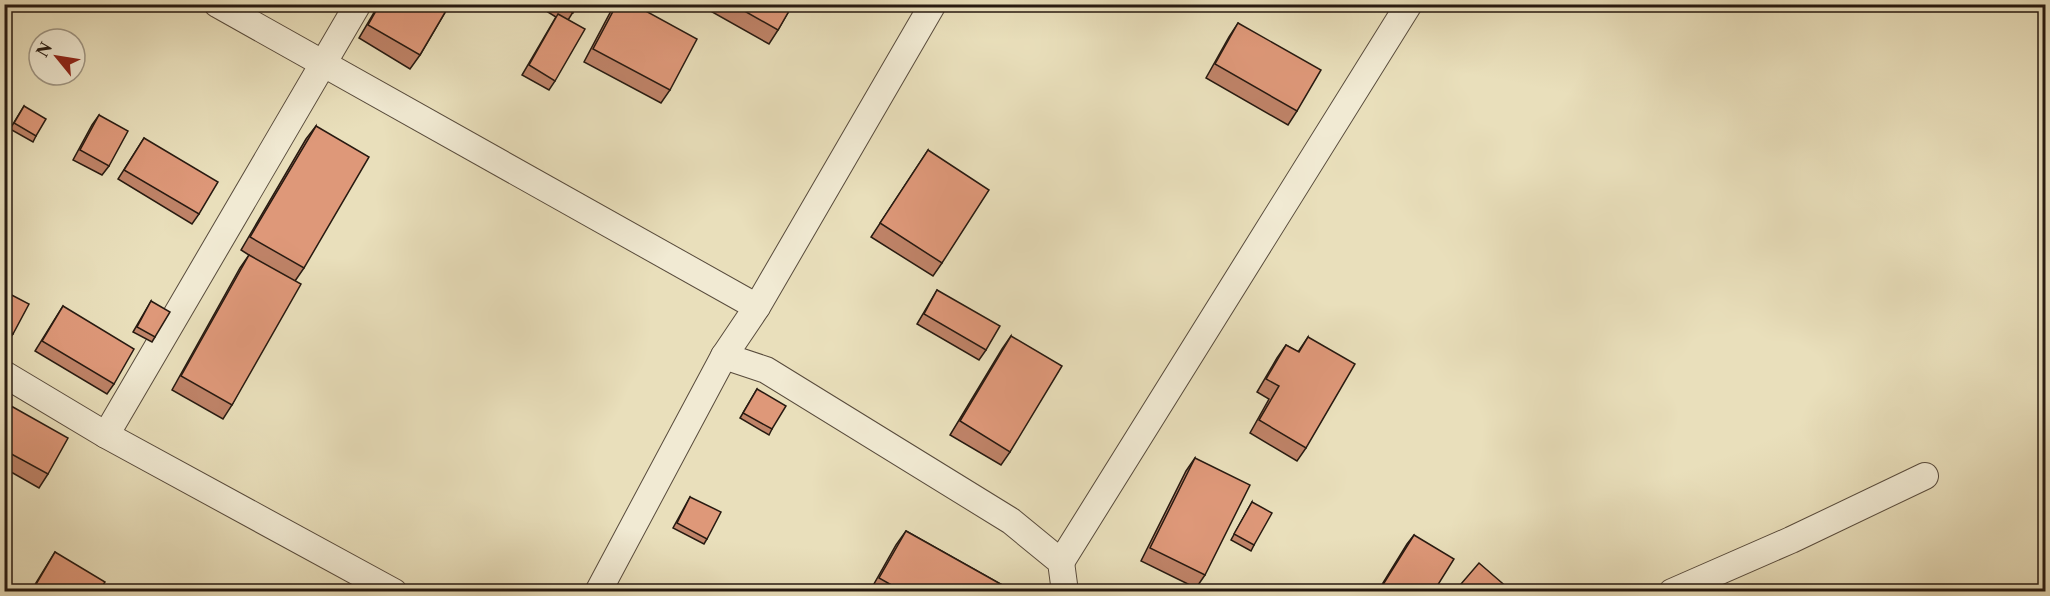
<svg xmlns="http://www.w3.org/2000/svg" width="2050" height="596" viewBox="0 0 2050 596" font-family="'Libre Caslon Text',serif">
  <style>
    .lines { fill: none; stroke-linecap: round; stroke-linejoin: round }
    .minor-casing { stroke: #584b3c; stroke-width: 28 }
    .minor { stroke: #f1ead3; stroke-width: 26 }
    .wall { fill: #bf8368; stroke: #271a11; stroke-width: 1.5 }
    .building { fill: #de9879; stroke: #271a11; stroke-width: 1.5 }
  </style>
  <rect width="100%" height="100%" fill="#e9dfbb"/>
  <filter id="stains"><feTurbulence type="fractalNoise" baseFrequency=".00333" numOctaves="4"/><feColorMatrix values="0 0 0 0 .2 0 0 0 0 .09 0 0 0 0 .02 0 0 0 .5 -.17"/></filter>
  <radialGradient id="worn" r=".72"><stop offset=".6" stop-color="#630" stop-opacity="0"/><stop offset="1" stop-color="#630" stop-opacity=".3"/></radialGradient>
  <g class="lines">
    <g class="minor-casing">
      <g id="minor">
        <polyline points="217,4 757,307"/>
        <polyline points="724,356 766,370 1011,521 1061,562 1065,592"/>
        <polyline points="4,374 106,435 394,592"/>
        <polyline points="106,435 358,4"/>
        <polyline points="1061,562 1409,4"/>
        <polyline points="598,592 724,356 757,307 933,4"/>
        <polyline points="1672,592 1791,540 1925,476"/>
      </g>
    </g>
    <use href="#minor" class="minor"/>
  </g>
  <g class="wall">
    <polygon points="379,4 450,4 420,55 410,69 359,38"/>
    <polygon points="535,4 578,4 568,20 555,81 549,90 522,75 556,17"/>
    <polygon points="616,4 633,4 670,90 661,103 584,62 611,11"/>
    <polygon points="698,4 793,4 778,30 769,44"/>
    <polygon points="1238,23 1297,111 1288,125 1206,78 1229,37"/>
    <polygon points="24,106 36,136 33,142 10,129"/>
    <polygon points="99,115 109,166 102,175 73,160 92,125"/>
    <polygon points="316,126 304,268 295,281 232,405 223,419 172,390 240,268 249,255 241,250 306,139"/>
    <polygon points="144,138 199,214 192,224 118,179"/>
    <polygon points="928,150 942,263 933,276 871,237"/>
    <polygon points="937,290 986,350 979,360 917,324"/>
    <polygon points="4,291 13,334 6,343 4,343"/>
    <polygon points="151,301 155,337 152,342 133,332"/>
    <polygon points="63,306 114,384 107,394 35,351"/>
    <polygon points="1011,336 1010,452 1001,465 950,435 1002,349"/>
    <polygon points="1308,337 1306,448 1297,461 1250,433 1269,399 1257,392 1277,358 1286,345 1298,352"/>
    <polygon points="757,389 772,429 769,435 740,418"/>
    <polygon points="4,402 48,474 39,488 4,468"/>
    <polygon points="1195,458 1205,575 1196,588 1141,561 1186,471"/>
    <polygon points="690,497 707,539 704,544 673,528"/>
    <polygon points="1252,502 1254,545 1251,551 1231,540"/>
    <polygon points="906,531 1013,591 870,591 896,545"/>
    <polygon points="1414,535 1434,591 1378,591 1407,544"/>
    <polygon points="55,552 99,591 31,591"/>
  </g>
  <g class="building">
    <polygon points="380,4 450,4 420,55 368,25"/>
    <polygon points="559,4 578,4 573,13"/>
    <polygon points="617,4 633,4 697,39 670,90 593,49"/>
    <polygon points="732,4 793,4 778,30"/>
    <polygon points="558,14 585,29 555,81 529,65"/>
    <polygon points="1238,23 1321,70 1297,111 1215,64"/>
    <polygon points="24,106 46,119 36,136 14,123"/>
    <polygon points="99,115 128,131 109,166 80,150"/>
    <polygon points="316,126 369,157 304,268 250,237"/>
    <polygon points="144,138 218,182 199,214 124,170"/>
    <polygon points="928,150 989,190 942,263 880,223"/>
    <polygon points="249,255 301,284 232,405 181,376"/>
    <polygon points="937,290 1000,326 986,350 924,314"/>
    <polygon points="4,291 29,304 13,334 4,329"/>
    <polygon points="151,301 170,312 155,337 137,327"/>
    <polygon points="63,306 134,349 114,384 42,341"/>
    <polygon points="1011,336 1062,366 1010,452 960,421"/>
    <polygon points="1308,337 1355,364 1306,448 1259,420 1279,386 1266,379 1286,345 1299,352"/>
    <polygon points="757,389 786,406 772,429 743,413"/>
    <polygon points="4,402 68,438 48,474 4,450"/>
    <polygon points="1195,458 1250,485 1205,575 1150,548"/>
    <polygon points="690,497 721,512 707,539 677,523"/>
    <polygon points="1252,502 1272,513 1254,545 1234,534"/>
    <polygon points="906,531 1013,591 902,591 879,578"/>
    <polygon points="1414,535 1454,559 1434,591 1379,591"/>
    <polygon points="55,552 105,582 99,591 32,591"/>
    <polygon points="1479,563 1509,589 1507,591 1455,591"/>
  </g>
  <rect width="2050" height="596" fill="none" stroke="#e9dfbb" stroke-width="24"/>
  <rect x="6" y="6" width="2038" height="584" fill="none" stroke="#271a11" stroke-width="3"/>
  <rect x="12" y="12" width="2026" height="572" fill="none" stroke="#271a11" stroke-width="1.5"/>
  <g transform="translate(57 57) rotate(300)"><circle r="28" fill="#f1ead3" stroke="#a09785" stroke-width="1.5"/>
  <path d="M0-4.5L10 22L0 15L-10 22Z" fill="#8f2418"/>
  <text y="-9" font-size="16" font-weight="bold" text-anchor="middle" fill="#271a11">N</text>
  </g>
  <rect width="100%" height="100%" filter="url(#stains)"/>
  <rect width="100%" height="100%" fill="url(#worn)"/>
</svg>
